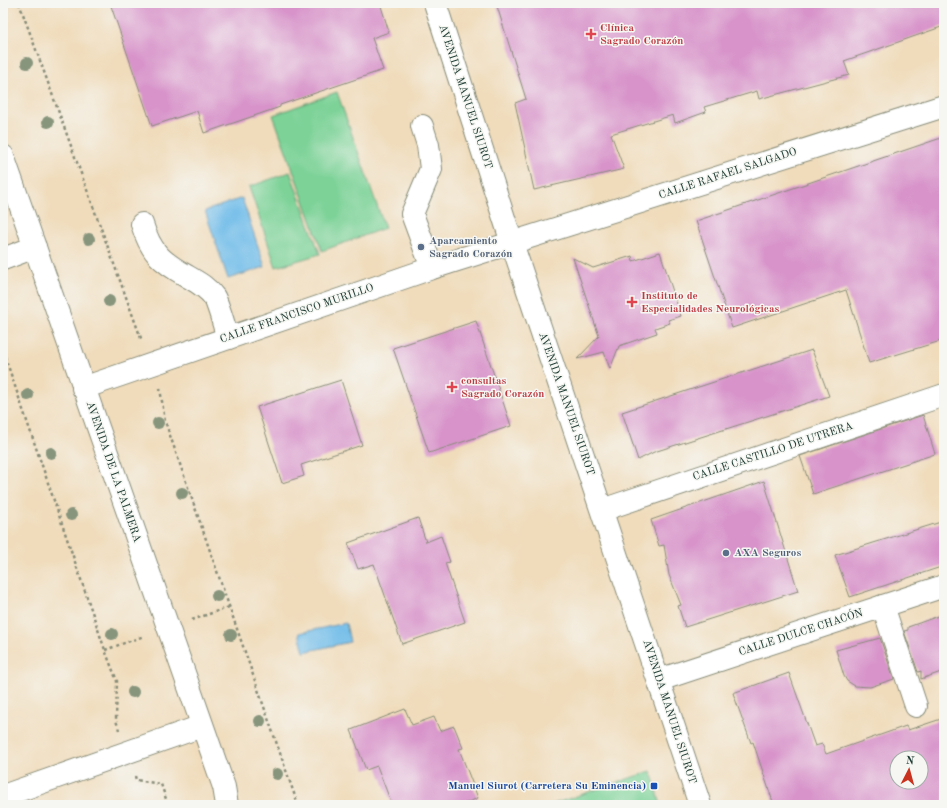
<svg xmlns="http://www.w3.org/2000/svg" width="947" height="808" viewBox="0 0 947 808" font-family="'Old Standard TT',serif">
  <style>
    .green { fill: #7bd297; stroke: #4d8866 }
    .water { fill: #70bce9; stroke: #487c8e }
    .building { fill: #d894ca; fill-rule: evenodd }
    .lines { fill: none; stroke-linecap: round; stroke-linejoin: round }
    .minor-casing { stroke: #888c78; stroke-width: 24 }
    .major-casing { stroke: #888c78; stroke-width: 24 }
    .path { stroke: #888c78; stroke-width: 2.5; stroke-dasharray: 3 3; stroke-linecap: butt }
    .minor { stroke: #fff; stroke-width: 22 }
    .major { stroke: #fff; stroke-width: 22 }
    .tree { fill: #87957c }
    .health-dot { fill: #e0444e; stroke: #f6f6f2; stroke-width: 1.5 }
    .service-dot { fill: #5c6f8a; stroke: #f6f6f2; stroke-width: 1.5 }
    .transit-dot { fill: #1a4fb4; stroke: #f6f6f2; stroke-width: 1.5 }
    .labels { text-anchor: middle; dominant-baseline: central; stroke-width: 3; stroke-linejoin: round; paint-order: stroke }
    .health-label { font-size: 11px; font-weight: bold; fill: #be3a42; stroke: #f6f6f2; text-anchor: start }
    .street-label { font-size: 11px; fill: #1f3d34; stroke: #f6f6f2 }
    .service-label { font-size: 11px; font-weight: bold; fill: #4e5e75; stroke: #f6f6f2; text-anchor: start }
    .transit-label { font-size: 11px; font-weight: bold; fill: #164399; stroke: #f6f6f2; text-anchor: end }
  </style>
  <rect width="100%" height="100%" fill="#f6f6f2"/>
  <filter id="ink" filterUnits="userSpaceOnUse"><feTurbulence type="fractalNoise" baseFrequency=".025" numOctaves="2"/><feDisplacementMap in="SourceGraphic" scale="8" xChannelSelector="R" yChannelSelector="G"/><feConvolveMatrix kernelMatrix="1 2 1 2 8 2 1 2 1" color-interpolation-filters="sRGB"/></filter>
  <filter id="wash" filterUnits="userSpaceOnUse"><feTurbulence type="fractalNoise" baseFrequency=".012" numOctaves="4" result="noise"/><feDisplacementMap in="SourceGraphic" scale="16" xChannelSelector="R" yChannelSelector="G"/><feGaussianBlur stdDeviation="0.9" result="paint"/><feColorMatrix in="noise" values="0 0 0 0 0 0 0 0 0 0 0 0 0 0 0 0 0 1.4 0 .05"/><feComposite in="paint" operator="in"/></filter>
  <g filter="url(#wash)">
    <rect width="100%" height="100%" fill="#f0dcbb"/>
    <g class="green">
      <polygon points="337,92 385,228 322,251 273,115"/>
      <polygon points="290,172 320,254 276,267 249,187"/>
      <polygon points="651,771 661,805 550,805"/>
    </g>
    <g class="water">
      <polygon points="242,198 265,267 228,279 205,211"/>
      <polygon points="346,623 350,642 304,652 299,633"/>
    </g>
    <g id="blocks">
      <g class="building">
        <polygon points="110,3 380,3 389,32 372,38 383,70 280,105 280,107 204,133 197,111 152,126"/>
        <polygon points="496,3 944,3 944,26 844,61 849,75 759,99 757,91 704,107 706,112 675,123 673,115 611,134 624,169 534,190 515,103 526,99"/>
        <polygon points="944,137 944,340 869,363 846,290 732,328 696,221"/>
        <polygon points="660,252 681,316 668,320 670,323 655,328 657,333 619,346 610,369 604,352 577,359 599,336 573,258 593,268 632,256 633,261"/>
        <polygon points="476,321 511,426 429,453 393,348"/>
        <polygon points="812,350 829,396 654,452 638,460 622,412"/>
        <polygon points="341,380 362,445 301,465 304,476 282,483 257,407"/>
        <polygon points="923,415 935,454 813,494 800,456"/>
        <polygon points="764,481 798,591 685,627 678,606 681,605 669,575 664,545 659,546 651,520"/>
        <polygon points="418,518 426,542 441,536 450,562 445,563 465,622 402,644 374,564 358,569 348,543"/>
        <polygon points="944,521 944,566 850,597 835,555"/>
        <polygon points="944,614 944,671 921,679 921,671 918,672 904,631 908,630 908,627"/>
        <polygon points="880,638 894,679 870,687 855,686 847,681 844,676 836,650"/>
        <path d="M789 673 815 746 822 744 826 754 906 726 908 730 944 718V805H774L753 742 751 743 733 693ZM897 758H921V782H897Z"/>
        <polygon points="405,709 412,725 434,717 440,731 454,726 463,748 459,749 478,798 461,805 392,805 377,766 366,770 351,730"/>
      </g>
    </g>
  </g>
  <g filter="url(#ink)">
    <use href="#blocks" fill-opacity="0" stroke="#888c78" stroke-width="1"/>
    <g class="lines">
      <g class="minor-casing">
        <g id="minor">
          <polyline points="435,3 512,243 700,805"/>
          <polyline points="422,126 428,145 431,169 412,214 432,268"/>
          <path d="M142 224C151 253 162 262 187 276 197 282 207 287 214 297 218 303 225 329 228 338"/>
          <polyline points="3,259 35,247"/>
          <polyline points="83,388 432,268 944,106"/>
          <polyline points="602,510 944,395"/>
          <polyline points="883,606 916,706"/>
          <polyline points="659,680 944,586"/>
          <polyline points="3,796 202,726"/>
        </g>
      </g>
      <g class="major-casing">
        <polyline id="major" points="3,156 224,787 227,805"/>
      </g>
      <g class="path">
        <polyline points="19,3 142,341"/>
        <polyline points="3,351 105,650 117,681 116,720 119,730"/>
        <polyline points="160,388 165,421 298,805"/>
        <polyline points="192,620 229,607"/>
        <polyline points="105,650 144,636"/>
        <polyline points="135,776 136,780 161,784 168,805"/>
      </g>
      <use href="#minor" class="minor"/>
      <use href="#major" class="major"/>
    </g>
    <g class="tree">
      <circle cx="27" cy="63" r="6"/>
      <circle cx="48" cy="122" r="6"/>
      <circle cx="89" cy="239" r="6"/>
      <circle cx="109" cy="301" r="6"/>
      <circle cx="28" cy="395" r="6"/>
      <circle cx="158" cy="423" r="6"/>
      <circle cx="51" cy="453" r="6"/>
      <circle cx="182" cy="493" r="6"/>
      <circle cx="71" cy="515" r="6"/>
      <circle cx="217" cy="596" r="6"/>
      <circle cx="112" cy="634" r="6"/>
      <circle cx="231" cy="635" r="6"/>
      <circle cx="133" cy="692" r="6"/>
      <circle cx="260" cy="721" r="6"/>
      <circle cx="277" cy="774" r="6"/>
    </g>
  </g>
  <g class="health-dot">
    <path d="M589 28h4v4h4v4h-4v4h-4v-4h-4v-4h4z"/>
    <path d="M630 296h4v4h4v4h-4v4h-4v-4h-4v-4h4z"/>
    <path d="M450 381h4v4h4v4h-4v4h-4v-4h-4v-4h4z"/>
  </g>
  <g class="service-dot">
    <circle cx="421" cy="247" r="4"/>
    <circle cx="726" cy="553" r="4"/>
  </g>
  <rect class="transit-dot" x="650" y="782" width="8" height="8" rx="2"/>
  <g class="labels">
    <g class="health-label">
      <text x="600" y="28">Clínica<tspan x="600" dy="13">Sagrado Corazón</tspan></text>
      <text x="641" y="296">Instituto de<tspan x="641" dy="13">Especialidades Neurológicas</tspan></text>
      <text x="461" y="381">consultas<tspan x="461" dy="13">Sagrado Corazón</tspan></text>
    </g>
    <g class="street-label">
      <text transform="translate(465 97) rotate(72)">AVENIDA MANUEL SIUROT</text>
      <text transform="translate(728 174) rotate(-18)">CALLE RAFAEL SALGADO</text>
      <text transform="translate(297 314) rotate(-19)">CALLE FRANCISCO MURILLO</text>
      <text transform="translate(566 404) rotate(71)">AVENIDA MANUEL SIUROT</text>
      <text transform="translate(773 452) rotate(-18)">CALLE CASTILLO DE UTRERA</text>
      <text transform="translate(113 472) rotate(71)">AVENIDA DE LA PALMERA</text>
      <text transform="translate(801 633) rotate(-18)">CALLE DULCE CHACÓN</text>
      <text transform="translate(669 712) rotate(72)">AVENIDA MANUEL SIUROT</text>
    </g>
    <g class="service-label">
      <text x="429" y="241">Aparcamiento<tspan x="429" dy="13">Sagrado Corazón</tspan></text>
      <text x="734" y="553">AXA Seguros</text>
    </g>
    <g class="transit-label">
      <text x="646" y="786">Manuel Siurot (Carretera Su Eminencia)</text>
    </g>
  </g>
  <rect width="947" height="808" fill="none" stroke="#f6f6f2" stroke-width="16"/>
  <g transform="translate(909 770) rotate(6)"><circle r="19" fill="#f6f6f2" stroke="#a0aca6"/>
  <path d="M0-3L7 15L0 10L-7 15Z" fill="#c8321e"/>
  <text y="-6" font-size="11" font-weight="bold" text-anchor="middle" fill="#1f3d34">N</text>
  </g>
</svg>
